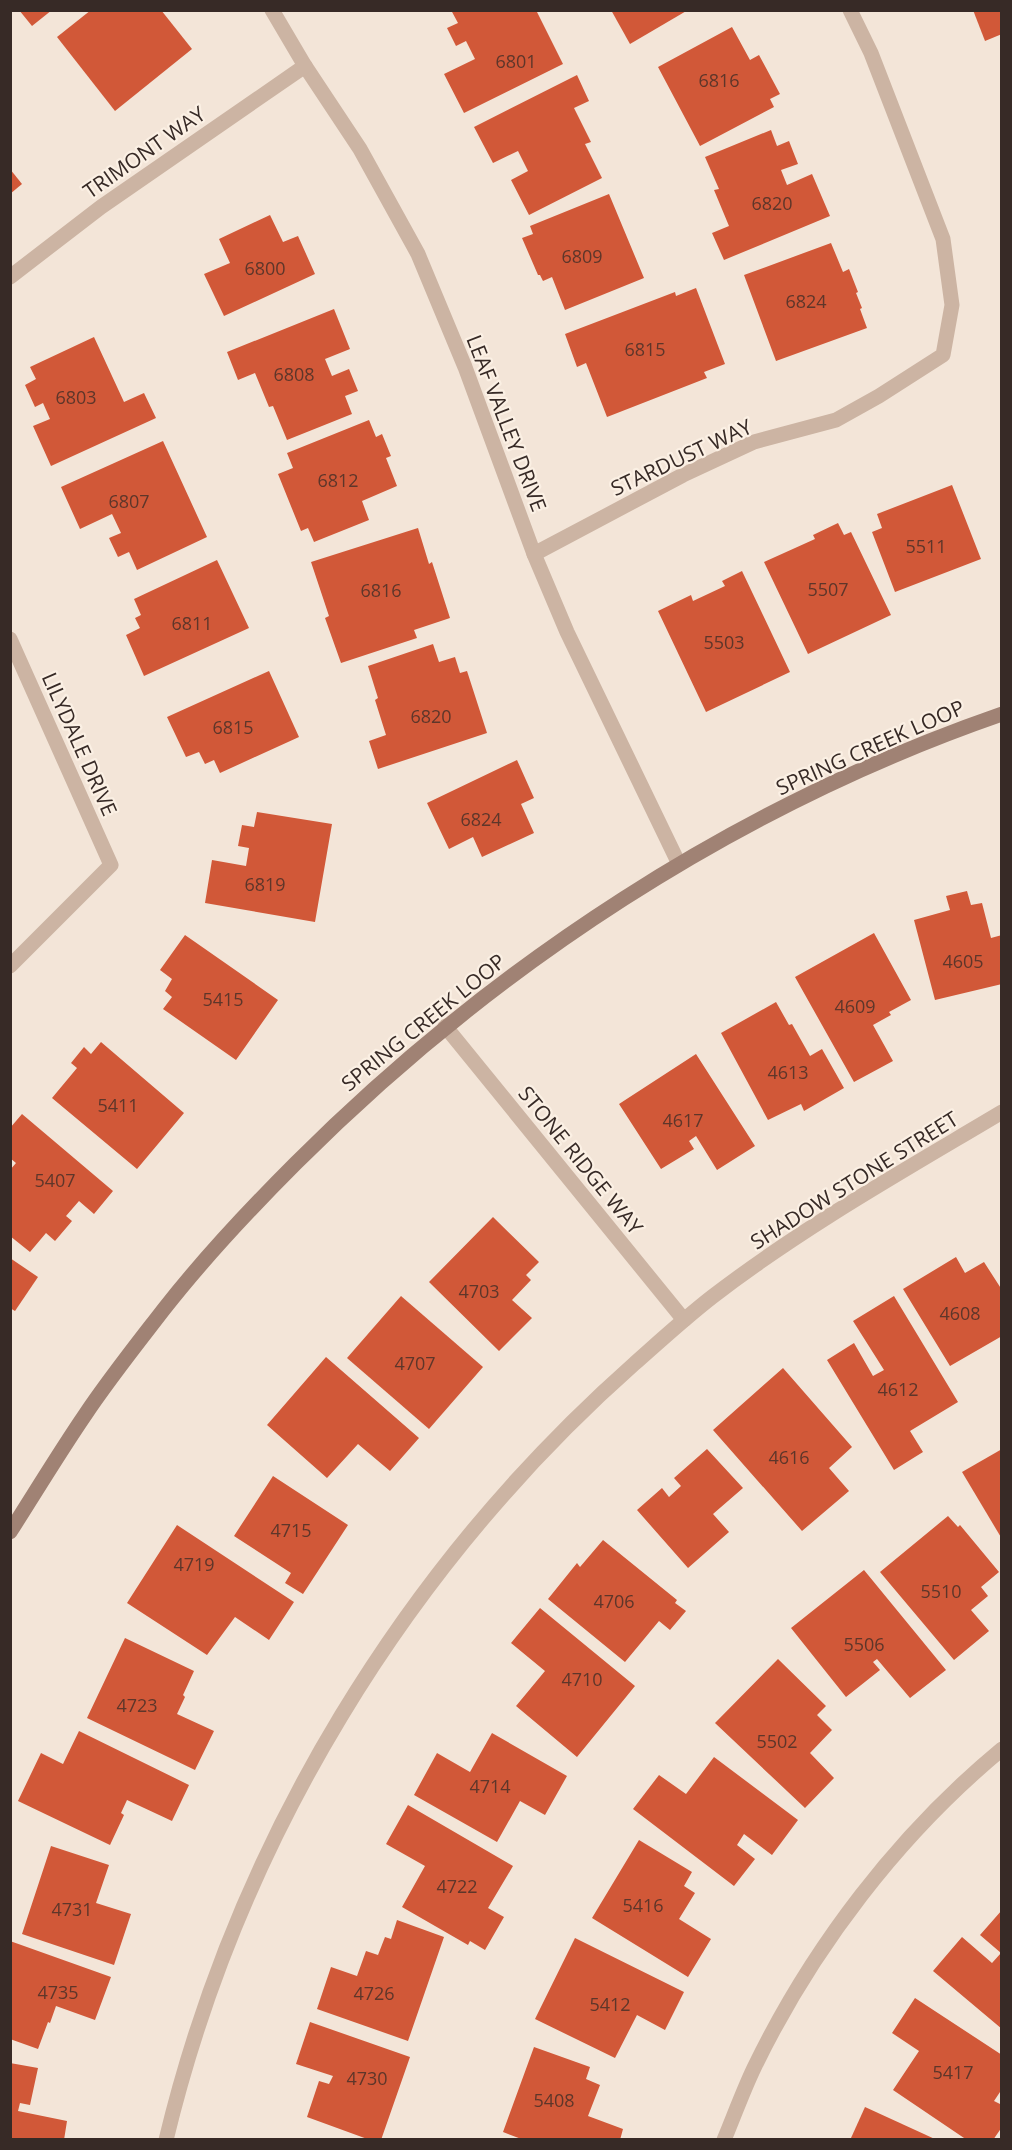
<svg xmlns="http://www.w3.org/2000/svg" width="1012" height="2150" viewBox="0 0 1012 2150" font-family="'Open Sans',sans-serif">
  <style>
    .building { fill: #d15838 }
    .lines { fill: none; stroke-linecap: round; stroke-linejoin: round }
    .street { stroke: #ccb4a3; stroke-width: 15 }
    .secondary { stroke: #a08274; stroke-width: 15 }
    .labels { text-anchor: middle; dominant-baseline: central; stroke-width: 4.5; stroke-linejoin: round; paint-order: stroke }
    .number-label { font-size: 18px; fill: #5e362a }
    .street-label { font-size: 21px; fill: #372a26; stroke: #fbf0e4 }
  </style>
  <rect width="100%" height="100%" fill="#f3e5d8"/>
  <g class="building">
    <polygon points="19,10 52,10 32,26"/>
    <polygon points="91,10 161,10 192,49 115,111 57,37"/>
    <polygon points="451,10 540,10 537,12 563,64 464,113 444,74 475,59 466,41 456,46 447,28 458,23"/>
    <polygon points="611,10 688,10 630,44"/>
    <polygon points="973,10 1002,10 1002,34 985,41"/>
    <polygon points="732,27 750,60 759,55 780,94 770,99 774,107 700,146 658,67"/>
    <polygon points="577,75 589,101 574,108 591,142 585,144 602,178 529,215 511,180 528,171 518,151 493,163 474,127"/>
    <polygon points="771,130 777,146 789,141 798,164 781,170 787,185 812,174 830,216 724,260 712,233 729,226 714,190 719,189 705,157"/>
    <polygon points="10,169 22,184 10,194"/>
    <polygon points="609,194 644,278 565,310 552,277 543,281 540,275 538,275 522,238 533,234 530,226"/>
    <polygon points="270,215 283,242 298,236 315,274 224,316 204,274 230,263 219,239"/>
    <polygon points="831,243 843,272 849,269 858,292 856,293 862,308 860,309 867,328 776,361 744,275"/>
    <polygon points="696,288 725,364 704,372 707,378 607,417 586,363 577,367 565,334 675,292 676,296"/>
    <polygon points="334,309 350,349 325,359 332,376 349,369 358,391 345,396 352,414 287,440 273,406 269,407 255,373 238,380 227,352"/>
    <polygon points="94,337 124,402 144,393 156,418 51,466 33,426 50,419 43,403 35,407 25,385 36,379 30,367"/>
    <polygon points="369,420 376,437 382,434 391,456 386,458 397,486 362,501 369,520 314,542 308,528 301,531 278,474 293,468 287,453"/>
    <polygon points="163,441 207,537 137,570 129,552 118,557 109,538 121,533 112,514 80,529 61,487"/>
    <polygon points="952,485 981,559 895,592 872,532 882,528 877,514"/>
    <polygon points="838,523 844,535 851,532 891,615 808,654 764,562 815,539 813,535"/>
    <polygon points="418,528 429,564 432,562 450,618 414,630 417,638 341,663 325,618 329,616 311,562"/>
    <polygon points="217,560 249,628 144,676 126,635 140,628 135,618 141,615 134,599"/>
    <polygon points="742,571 790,672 706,712 658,611 691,595 693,601 725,586 722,581"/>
    <polygon points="433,644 439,662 455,657 460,673 467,671 487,733 378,769 369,741 386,735 375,700 378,698 368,666"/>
    <polygon points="269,671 299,737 220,773 214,760 205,764 199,752 186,757 167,717"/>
    <polygon points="517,760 534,798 521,804 534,833 482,857 473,837 449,849 427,803"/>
    <polygon points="257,812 332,824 315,922 205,903 212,860 246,866 249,848 238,846 242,825 254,827"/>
    <polygon points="967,891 971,905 982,903 991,938 1002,935 1002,984 935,1000 914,920 950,910 946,896"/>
    <polygon points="874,933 911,1000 889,1012 891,1015 873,1025 893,1061 854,1082 795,977"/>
    <polygon points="185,935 278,1000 236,1060 163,1009 172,997 165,991 172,979 160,970"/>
    <polygon points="776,1002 789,1025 792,1024 810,1056 822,1049 844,1088 804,1111 801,1104 768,1120 721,1033"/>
    <polygon points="101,1042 184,1113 137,1169 52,1098 77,1068 71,1063 84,1047 91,1054"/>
    <polygon points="696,1054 755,1146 717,1170 696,1136 689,1141 694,1149 661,1169 619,1104"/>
    <polygon points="22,1114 113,1191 94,1214 79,1201 66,1216 72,1221 55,1241 46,1233 30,1252 10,1236 10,1170 16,1163 10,1158 10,1128"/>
    <polygon points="493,1217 539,1262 526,1275 531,1280 512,1300 532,1318 499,1351 429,1282"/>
    <polygon points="956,1257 965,1273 984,1262 1002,1290 1002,1336 950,1366 903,1289"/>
    <polygon points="10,1258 38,1277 15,1311 10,1308"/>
    <polygon points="401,1296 483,1367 429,1429 347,1358"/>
    <polygon points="894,1296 958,1402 910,1431 923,1452 894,1470 827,1360 854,1343 873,1376 884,1370 853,1321"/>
    <polygon points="326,1357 419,1438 390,1471 358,1444 327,1478 267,1425"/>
    <polygon points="783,1368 852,1447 829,1468 849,1491 802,1531 713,1430"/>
    <polygon points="707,1449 743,1488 713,1514 729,1532 688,1568 637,1510 662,1488 669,1497 681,1486 674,1478"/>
    <polygon points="1002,1449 1002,1539 962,1472"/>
    <polygon points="273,1476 348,1525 303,1594 285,1583 291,1573 234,1536"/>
    <polygon points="948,1516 958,1527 960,1525 999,1572 981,1587 988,1596 971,1610 989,1631 954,1660 880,1572"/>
    <polygon points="177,1525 294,1602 269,1640 235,1617 207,1655 127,1603"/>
    <polygon points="603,1540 677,1600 675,1603 686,1611 670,1630 659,1621 625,1662 548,1599 577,1563 580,1567"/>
    <polygon points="864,1570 946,1670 910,1698 877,1659 873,1662 880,1670 846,1697 791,1628"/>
    <polygon points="540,1608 635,1686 577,1757 516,1706 545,1671 511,1643"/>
    <polygon points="125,1638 194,1671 183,1695 185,1697 177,1714 214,1731 195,1770 87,1718"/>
    <polygon points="778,1659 826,1706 817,1715 832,1730 810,1753 834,1778 805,1808 715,1723"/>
    <polygon points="79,1731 189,1785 172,1821 127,1800 121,1813 124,1815 110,1845 18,1801 41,1753 63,1764"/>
    <polygon points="492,1733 567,1776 545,1815 520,1801 497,1842 414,1795 437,1753 470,1772"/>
    <polygon points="714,1757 798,1820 772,1855 744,1834 737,1845 755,1859 734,1886 633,1809 659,1775 686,1794"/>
    <polygon points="408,1805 513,1866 488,1908 504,1917 485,1950 470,1941 468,1945 402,1907 425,1866 386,1844"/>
    <polygon points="639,1840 692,1872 684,1886 695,1893 679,1919 711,1939 688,1977 592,1918"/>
    <polygon points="51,1846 109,1865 96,1903 131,1914 114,1965 22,1934"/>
    <polygon points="1002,1910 1002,2029 933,1971 962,1937 992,1963 1001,1953 980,1935"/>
    <polygon points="397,1920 444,1937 408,2041 317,2009 331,1967 357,1976 366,1951 378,1955 385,1937 391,1939"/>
    <polygon points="575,1938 684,1992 665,2030 637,2015 615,2058 535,2019"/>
    <polygon points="10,1941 111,1977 95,2020 56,2006 50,2023 48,2022 38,2049 10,2039"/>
    <polygon points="915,1998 1002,2055 1002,2089 994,2101 1002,2105 1002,2127 993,2140 967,2140 893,2090 919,2051 892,2033"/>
    <polygon points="310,2022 410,2057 381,2140 370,2140 307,2117 319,2081 329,2084 333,2076 296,2064"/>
    <polygon points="534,2047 590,2067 586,2079 600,2085 588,2116 623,2129 620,2140 524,2140 503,2132"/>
    <polygon points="10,2063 38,2068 30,2105 20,2103 18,2111 67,2121 64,2140 10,2140"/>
    <polygon points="865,2107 937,2140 855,2140 851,2138"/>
  </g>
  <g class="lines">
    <g class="street">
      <polyline points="272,10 305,66 360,149 418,254 465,367 534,554 567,632 679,864"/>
      <polyline points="10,277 101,207 305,66"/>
      <polyline points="534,554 683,475 754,442 836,420 879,396 943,355 952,305 943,239 871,53 850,10"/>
      <polyline points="10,639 111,865 10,966"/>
      <polyline points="445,1026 684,1320"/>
      <path d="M166 2140C238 1841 405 1567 634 1364 660 1341 685 1318 712 1297 803 1227 903 1171 1002 1112"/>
      <path d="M724 2140C734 2116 743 2091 754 2068 812 1948 899 1834 1002 1749"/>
    </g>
    <path class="secondary" d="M10 1532C35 1493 59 1453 85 1415 109 1379 137 1344 164 1309 204 1258 250 1209 296 1163 494 965 736 806 1002 714"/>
  </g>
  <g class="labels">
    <g class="number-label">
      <text x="516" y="61">6801</text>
      <text x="719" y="80">6816</text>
      <text x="772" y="203">6820</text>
      <text x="582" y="256">6809</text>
      <text x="265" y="268">6800</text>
      <text x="806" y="301">6824</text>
      <text x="645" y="349">6815</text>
      <text x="294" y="374">6808</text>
      <text x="76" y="397">6803</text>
      <text x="338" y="480">6812</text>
      <text x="129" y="501">6807</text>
      <text x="926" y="546">5511</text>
      <text x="828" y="589">5507</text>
      <text x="381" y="590">6816</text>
      <text x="192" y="623">6811</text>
      <text x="724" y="642">5503</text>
      <text x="431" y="716">6820</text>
      <text x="233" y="727">6815</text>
      <text x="481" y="819">6824</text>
      <text x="265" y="884">6819</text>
      <text x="963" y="961">4605</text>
      <text x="223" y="999">5415</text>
      <text x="855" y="1006">4609</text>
      <text x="788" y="1072">4613</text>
      <text x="118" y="1105">5411</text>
      <text x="683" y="1120">4617</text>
      <text x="55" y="1180">5407</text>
      <text x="479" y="1291">4703</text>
      <text x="960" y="1313">4608</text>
      <text x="415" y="1363">4707</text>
      <text x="898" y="1389">4612</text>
      <text x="789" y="1457">4616</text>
      <text x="291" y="1530">4715</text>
      <text x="194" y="1564">4719</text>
      <text x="941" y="1591">5510</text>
      <text x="614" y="1601">4706</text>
      <text x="864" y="1644">5506</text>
      <text x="582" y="1679">4710</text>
      <text x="137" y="1705">4723</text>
      <text x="777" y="1741">5502</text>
      <text x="490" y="1786">4714</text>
      <text x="457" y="1886">4722</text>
      <text x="643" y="1905">5416</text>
      <text x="72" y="1909">4731</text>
      <text x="58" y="1992">4735</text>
      <text x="374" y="1993">4726</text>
      <text x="610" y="2004">5412</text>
      <text x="953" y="2072">5417</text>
      <text x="367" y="2078">4730</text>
      <text x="554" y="2100">5408</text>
    </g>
    <g class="street-label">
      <text transform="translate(144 152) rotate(-35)">TRIMONT WAY</text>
      <text transform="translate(507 423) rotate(69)">LEAF VALLEY DRIVE</text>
      <text transform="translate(681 457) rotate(-25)">STARDUST WAY</text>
      <text transform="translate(80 744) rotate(66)">LILYDALE DRIVE</text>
      <text transform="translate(870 747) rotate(-24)">SPRING CREEK LOOP</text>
      <text transform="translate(423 1022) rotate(-39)">SPRING CREEK LOOP</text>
      <text transform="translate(581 1160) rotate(51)">STONE RIDGE WAY</text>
      <text transform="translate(854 1180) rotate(-32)">SHADOW STONE STREET</text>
    </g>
  </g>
  <rect width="1012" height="2150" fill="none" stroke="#372a26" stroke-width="24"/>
</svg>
